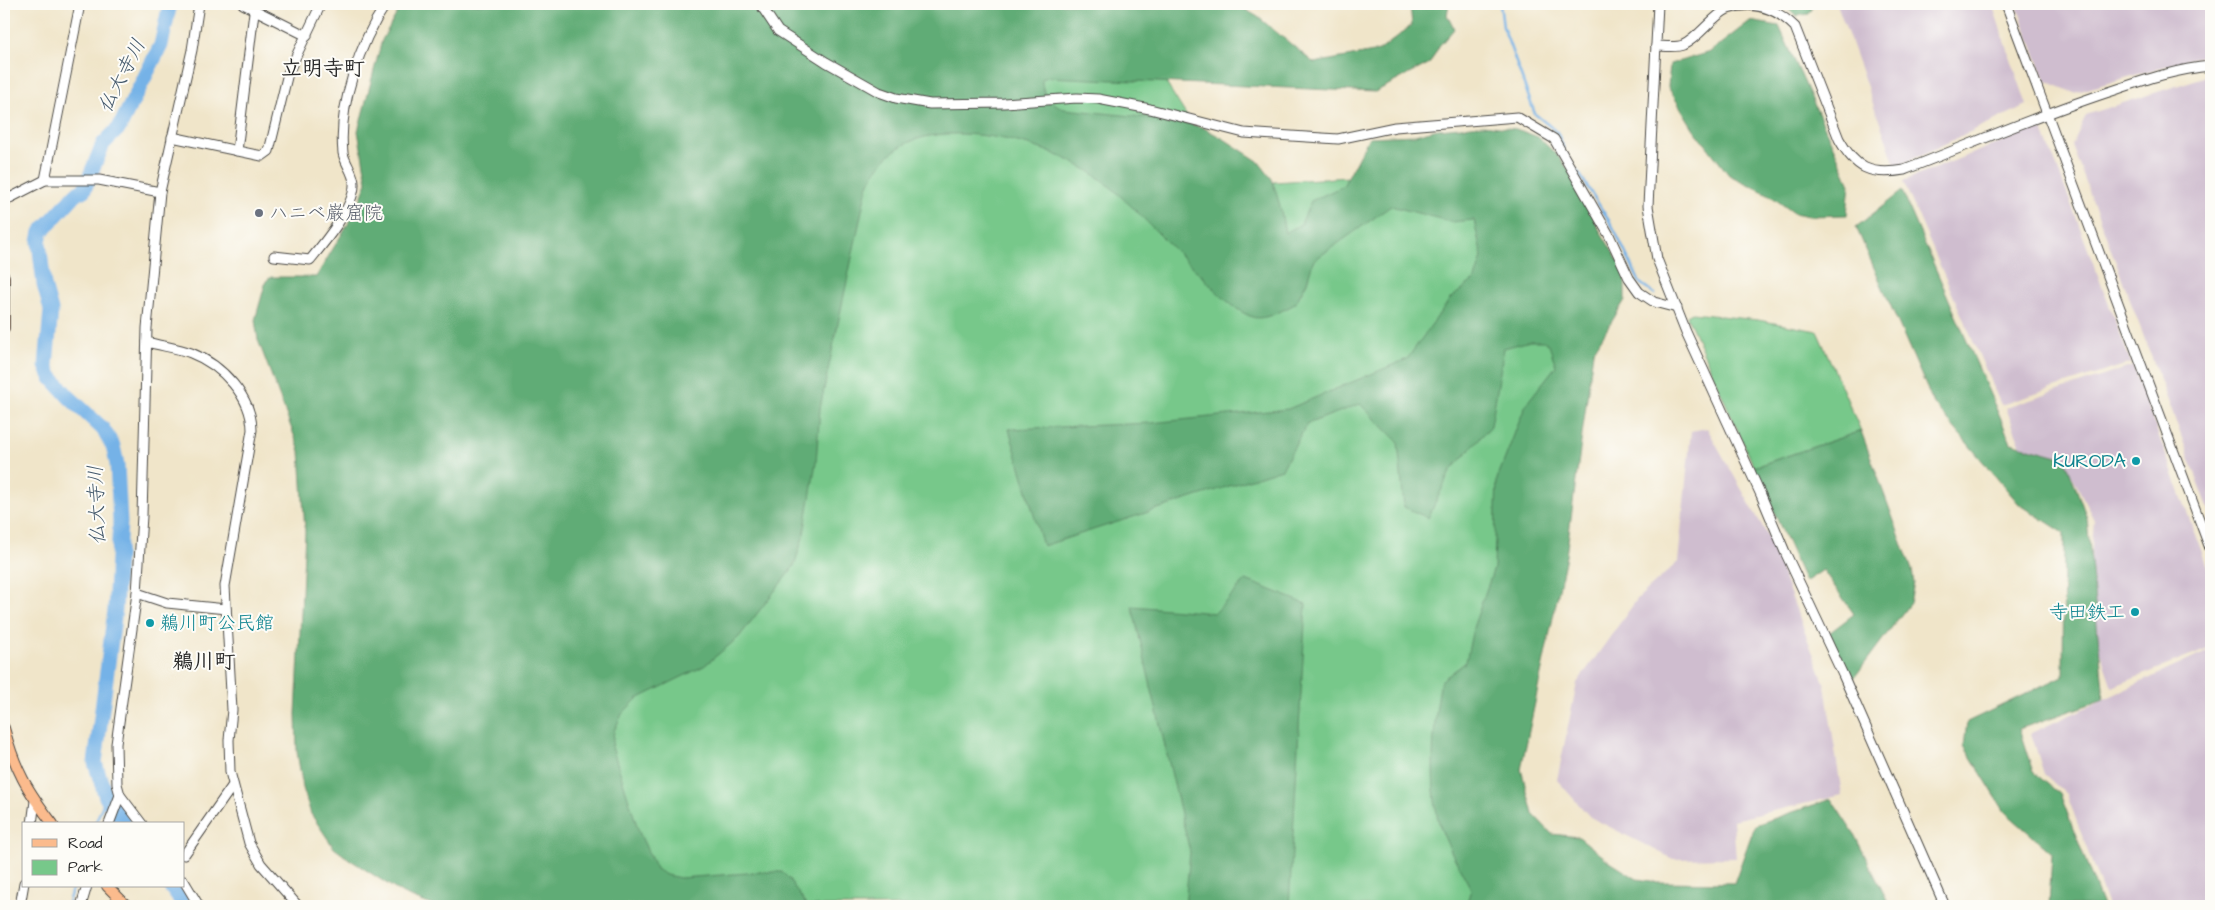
<svg xmlns="http://www.w3.org/2000/svg" width="2215" height="910" viewBox="0 0 2215 910" font-family="'Architects Daughter','Klee One',sans-serif">
  <style>
    .industrial { fill: #cfbdcf }
    .green { fill: #77c88a; stroke: #517a5a }
    .forest { fill: #61ac76; stroke: #466c50 }
    .lines { fill: none; stroke-linecap: round; stroke-linejoin: round }
    .stream { stroke: #75b2e7; stroke-width: 2.5 }
    .river { stroke: #75b2e7; stroke-width: 15 }
    .minor-casing { stroke: #494743; stroke-width: 11 }
    .major-casing { stroke: #494743; stroke-width: 12 }
    .minor { stroke: #fff; stroke-width: 9 }
    .major { stroke: #fbbb8d; stroke-width: 10 }
    .worship-dot { fill: #6b7280; stroke: #fdfcf7; stroke-width: 2 }
    .culture-dot { fill: #0f9aa8; stroke: #fdfcf7; stroke-width: 2 }
    .labels { text-anchor: middle; dominant-baseline: central; stroke-width: 4; stroke-linejoin: round; paint-order: stroke }
    .worship-label { font-size: 19px; fill: #5b616d; stroke: #fdfcf7; text-anchor: start }
    .culture-label { font-size: 19px; fill: #0d838f; stroke: #fdfcf7; text-anchor: end }
    .water-label { font-size: 20px; font-style: italic; fill: #455a6d; stroke: #fdfcf7 }
    .quarter-label { font-size: 21px; font-weight: bold; fill: #2b2b2b; stroke: #fdfcf7 }
  </style>
  <rect width="100%" height="100%" fill="#fdfcf7"/>
  <filter id="ink" filterUnits="userSpaceOnUse"><feTurbulence type="fractalNoise" baseFrequency=".02" numOctaves="2"/><feDisplacementMap in="SourceGraphic" scale="10" xChannelSelector="R" yChannelSelector="G"/><feConvolveMatrix kernelMatrix="1 2 1 2 8 2 1 2 1" color-interpolation-filters="sRGB"/></filter>
  <filter id="wash" filterUnits="userSpaceOnUse"><feTurbulence type="fractalNoise" baseFrequency=".0096" numOctaves="4" result="noise"/><feDisplacementMap in="SourceGraphic" scale="20" xChannelSelector="R" yChannelSelector="G"/><feGaussianBlur stdDeviation="1.12" result="paint"/><feColorMatrix in="noise" values="0 0 0 0 0 0 0 0 0 0 0 0 0 0 0 0 0 1.4 0 .05"/><feComposite in="paint" operator="in"/></filter>
  <g filter="url(#wash)">
    <rect width="100%" height="100%" fill="#f0e5c9"/>
    <g class="industrial">
      <polygon points="1837,4 1992,4 2027,105 1896,167"/>
      <polygon points="2016,4 2211,4 2211,55 2193,58 2074,93 2046,81"/>
      <polygon points="2204,77 2211,77 2211,515 2072,146 2086,115"/>
      <polygon points="2034,129 2043,130 2131,363 2001,405 1903,181"/>
      <polygon points="2133,366 2211,577 2211,648 2112,687 2087,614 2094,520 2061,453 2030,469 2006,408"/>
      <polygon points="1707,428 1769,538 1825,685 1842,795 1733,820 1736,858 1673,859 1590,817 1557,780 1577,683 1638,598 1678,562 1691,431"/>
      <polygon points="2211,650 2211,906 2108,906 2067,795 2044,774 2031,733"/>
    </g>
    <g class="green">
      <polygon points="1146,51 1230,185 1527,165 1578,330 1474,906 493,906 516,106"/>
      <polygon points="1692,313 1758,320 1817,331 1861,431 1754,467 1687,316"/>
    </g>
    <g class="forest">
      <path d="M402 4H1236L1258 17 1314 63 1379 51 1412 25 1410 4H1449L1447 15 1454 29 1439 46 1430 63 1375 92 1048 77 1042 79C1041 94 1052 103 1064 109L1171 120 1202 127 1224 139 1258 161 1272 179 1280 206 1285 233 1301 224 1311 201 1343 186 1369 137 1415 135 1438 129 1483 125 1516 129 1538 137 1558 156 1576 179 1599 229 1625 272V300L1593 352 1566 556 1521 769 1533 814 1552 834 1579 837 1610 862 1637 879 1658 882 1734 883 1755 825 1831 799 1854 834 1890 906H1466L1471 889C1461 869 1441 837 1437 815 1430 774 1433 722 1441 681L1466 662 1473 628 1494 568 1497 479 1526 404 1556 366 1549 345 1544 341H1530L1504 348 1491 426 1451 470 1428 518 1404 507 1398 442 1360 404 1307 424 1282 469 1043 546 1009 429 1151 423 1288 409 1407 359 1450 299 1475 279 1482 257 1474 220 1452 222 1391 206 1313 261 1307 282 1295 304C1283 310 1265 321 1252 317 1231 309 1212 286 1197 271 1168 245 1142 215 1113 189 1071 152 1002 132 947 134 909 136 883 151 867 187L820 408 816 462 804 534 794 566 739 637 704 666 637 699 622 714 614 731 612 747 639 832 656 869 666 875 680 878 761 872H782L789 879 807 906H434L403 894 349 859 334 848 311 814 303 788 297 752 296 714 305 532 300 451 258 340 255 320 266 281 271 277H316L357 209 367 182 358 131 382 40Z"/>
      <polygon points="1776,4 1815,4 1809,14 1796,16 1782,4"/>
      <polygon points="1750,21 1779,26 1850,184 1847,215 1809,216 1794,213 1768,194 1729,175 1693,128 1668,87 1670,64 1710,52"/>
      <polygon points="1902,191 2011,443 2065,458 2087,518 2104,699 2019,729 2033,772 2060,794 2103,906 2049,906 2052,853 2005,812 1964,746 1967,722 2063,676 2064,533 2019,504 1934,404 1856,227"/>
      <polygon points="1861,431 1912,570 1914,583 1910,603 1851,682 1829,633 1854,614 1823,570 1805,582 1754,467"/>
      <polygon points="1246,580 1306,604 1289,906 1185,906 1190,852 1132,606 1215,613"/>
    </g>
    <g class="lines">
      <g class="stream">
        <polyline points="1500,4 1503,27 1535,114 1557,132 1564,148"/>
        <polyline points="1577,170 1613,227 1640,283 1655,294"/>
        <polyline points="95,824 106,797"/>
        <polyline points="67,906 73,886"/>
      </g>
      <g class="river">
        <polyline points="124,824 106,797 95,763 115,610 120,522 117,464 113,446 103,429 69,397 51,377 46,366 51,310 44,285 39,242 41,232 76,194 84,190 103,144 119,128 161,45 170,4"/>
        <polyline points="170,886 185,906"/>
      </g>
    </g>
  </g>
  <g filter="url(#ink)">
    <g class="lines">
      <g class="minor-casing">
        <g id="minor">
          <polyline points="243,4 307,36"/>
          <polyline points="760,4 778,31 826,62 879,92 896,98 930,104 1004,103 1077,98 1098,99 1150,109 1244,133 1338,139 1395,127 1517,117 1554,139 1609,235 1629,278 1639,292 1654,302 1677,308"/>
          <polyline points="1658,4 1648,206 1657,259 1686,332 1761,495 1785,552 1843,675 1945,906"/>
          <polyline points="2006,4 2211,551"/>
          <path d="M1656 46C1663 46 1676 48 1683 45 1700 37 1712 16 1728 9 1754 0 1777 9 1795 27L1839 139C1855 168 1870 176 1904 170 1974 143 2043 113 2115 90 2147 79 2177 69 2211 66"/>
          <polyline points="172,137 262,156 269,151 288,73 321,4"/>
          <polyline points="237,151 255,4"/>
          <polyline points="45,180 80,4"/>
          <polyline points="4,201 45,180 99,180 160,192"/>
          <path d="M274 256 310 260C324 243 354 207 354 185 355 174 345 164 343 153 338 106 360 42 386 4"/>
          <path d="M147 342C161 346 178 348 191 353 222 365 252 397 252 430L225 586 232 710 229 740 230 772 249 843 261 864 298 906"/>
          <polyline points="137,593 167,603 226,609"/>
          <polyline points="32,824 35,801"/>
          <polyline points="109,824 120,795"/>
          <polyline points="142,824 120,795 117,784 116,744 137,593 142,516 147,328 160,192 192,50 199,4"/>
          <polyline points="184,855 233,785"/>
          <polyline points="184,881 199,906"/>
          <polyline points="20,906 24,883"/>
          <polyline points="81,906 87,886"/>
        </g>
      </g>
      <g class="major-casing">
        <g id="major">
          <polyline points="4,277 4,328"/>
          <path d="M4 728C15 770 27 790 53 824"/>
          <polyline points="107,886 127,906"/>
        </g>
      </g>
      <use href="#minor" class="minor"/>
      <use href="#major" class="major"/>
    </g>
  </g>
  <circle class="worship-dot" cx="259" cy="213" r="5"/>
  <g class="culture-dot">
    <circle cx="2136" cy="461" r="5"/>
    <circle cx="2135" cy="612" r="5"/>
    <circle cx="150" cy="623" r="5"/>
  </g>
  <g class="labels">
    <g class="worship-label">
      <text x="269" y="213">ハニベ巌窟院</text>
    </g>
    <g class="culture-label">
      <text x="2126" y="461">KURODA</text>
      <text x="2125" y="612">寺田鉄工</text>
      <text x="160" y="623" text-anchor="start">鵜川町公民館</text>
    </g>
    <g class="water-label">
      <text transform="translate(122 76) rotate(-63)">仏大寺川</text>
      <text transform="translate(97 505) rotate(-92)">仏大寺川</text>
    </g>
    <g class="quarter-label">
      <text x="323" y="68">立明寺町</text>
      <text x="204" y="661">鵜川町</text>
    </g>
  </g>
  <rect width="2215" height="910" fill="none" stroke="#fdfcf7" stroke-width="20"/>
  <rect x="22" y="822" width="162" height="65" fill="#fdfcf7" stroke="#a9a8a5"/>
  <rect x="32" y="839" width="25" height="8" fill="#fbbb8d" stroke="#a9a8a5"/>
  <text x="68" y="848" font-size="15" fill="#2b2b2b">Road</text>
  <rect x="32" y="860" width="25" height="15" fill="#77c88a" stroke="#a9a8a5"/>
  <text x="68" y="872" font-size="15" fill="#2b2b2b">Park</text>
</svg>
